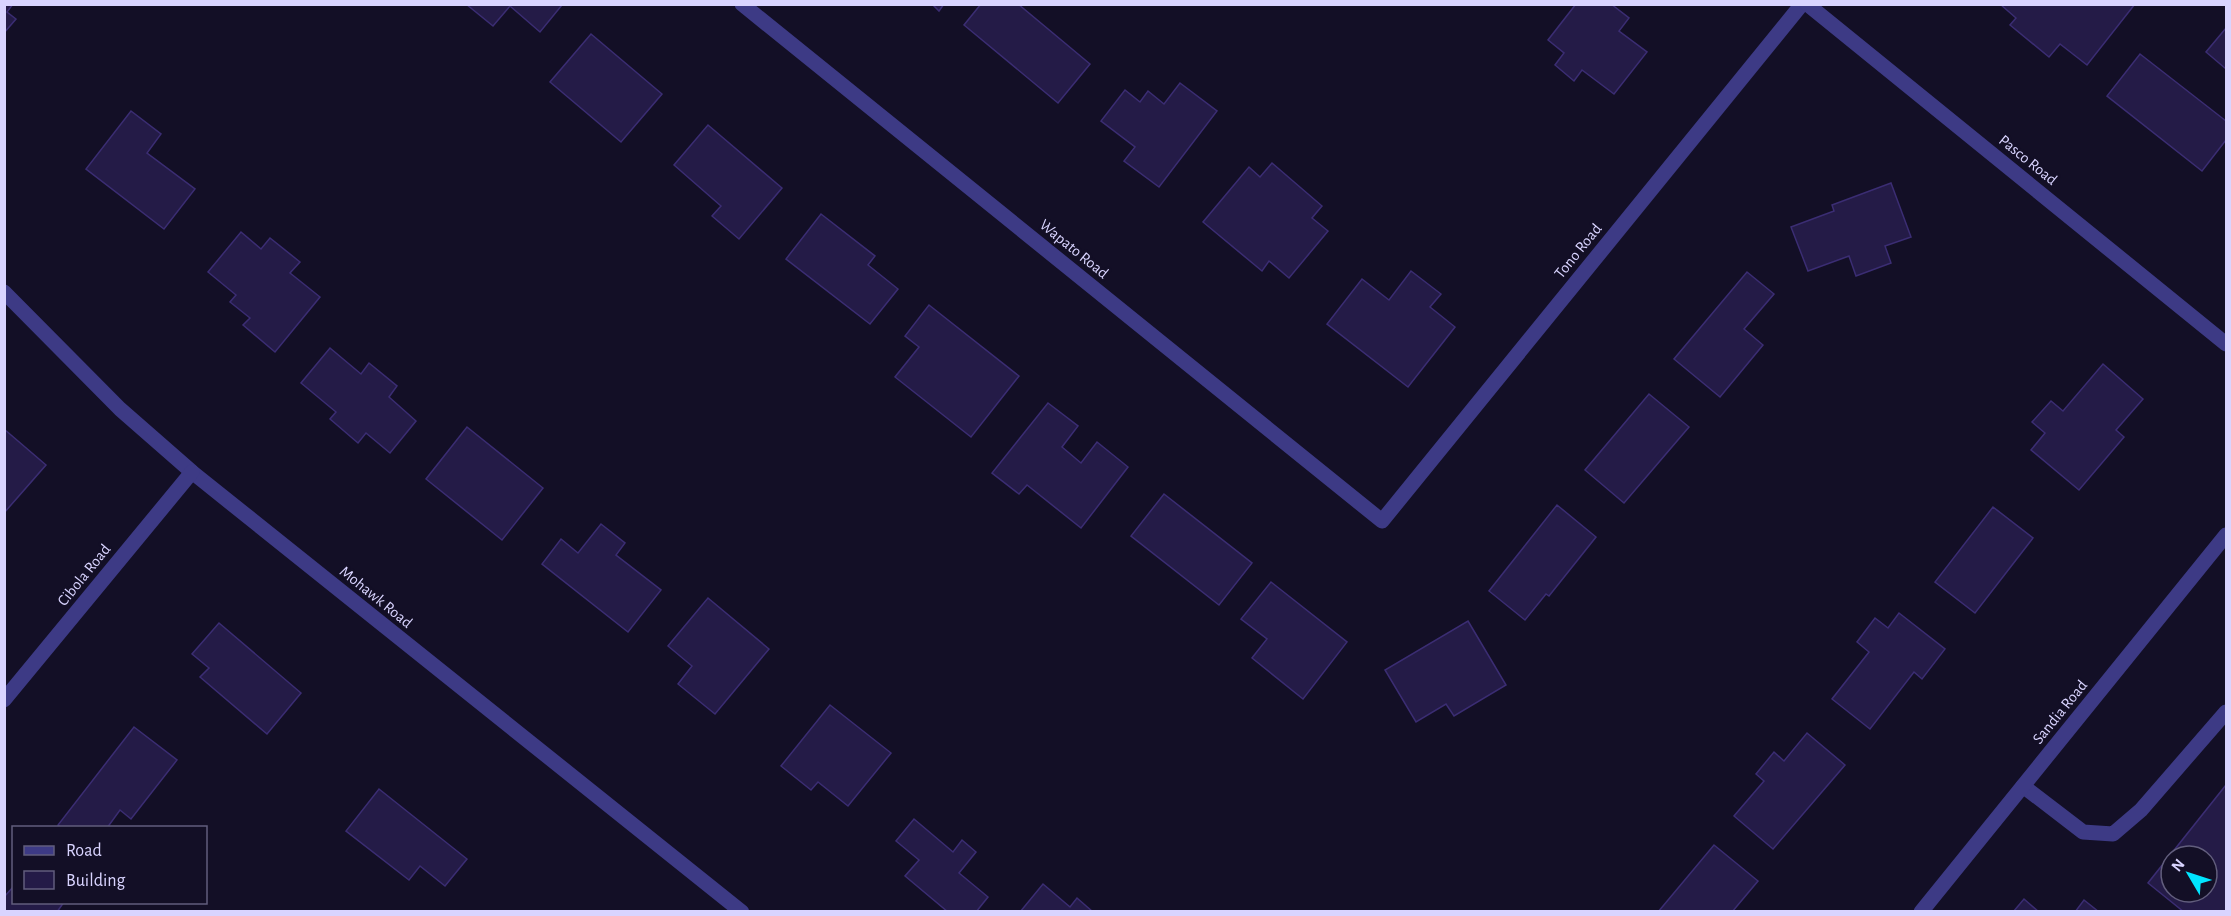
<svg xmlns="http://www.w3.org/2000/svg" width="2231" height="916" viewBox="0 0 2231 916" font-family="'Alegreya Sans',sans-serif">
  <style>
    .building { fill: #241b47; stroke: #3b2d73; stroke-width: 1.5; fill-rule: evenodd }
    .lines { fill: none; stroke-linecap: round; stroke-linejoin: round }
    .lane { stroke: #3d3a85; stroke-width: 15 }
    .street { stroke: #3d3a85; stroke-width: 15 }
    .labels { text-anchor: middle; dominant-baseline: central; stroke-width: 5; stroke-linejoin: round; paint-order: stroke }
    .street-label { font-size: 16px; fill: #d9d4ff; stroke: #130f26 }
  </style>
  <rect width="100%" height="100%" fill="#130f26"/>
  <g class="building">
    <polygon points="4,4 13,4 7,12 16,19 4,33"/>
    <polygon points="466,4 562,4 562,5 540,32 510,6 493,26"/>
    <polygon points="932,4 944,4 939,11"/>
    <polygon points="981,4 1018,4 1090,64 1058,103 964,25"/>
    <polygon points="1576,4 1611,4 1629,18 1619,31 1647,52 1614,94 1582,70 1574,81 1555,65 1564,53 1548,40"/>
    <polygon points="2000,4 2135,4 2087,65 2060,44 2049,57 2010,25 2016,18"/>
    <polygon points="2226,28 2226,69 2206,52"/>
    <polygon points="591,34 662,94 621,142 550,82"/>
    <polygon points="2140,54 2226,121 2226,140 2202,171 2107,96"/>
    <polygon points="1180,83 1217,111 1159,187 1124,161 1135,147 1101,121 1125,90 1140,102 1148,91 1164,104"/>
    <polygon points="131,111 161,134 147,153 195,189 164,229 86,169"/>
    <polygon points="708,125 782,188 739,239 712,216 721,206 674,165"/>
    <polygon points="1272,163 1322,206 1312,218 1328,231 1289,278 1269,261 1262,271 1203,222 1249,167 1260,177"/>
    <polygon points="1891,183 1911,237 1885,246 1891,263 1856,276 1849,256 1808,271 1791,227 1834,211 1832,205"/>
    <polygon points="821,214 875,256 868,265 898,289 870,324 786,259"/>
    <polygon points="241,232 261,249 270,238 300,262 290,273 320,297 275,352 243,325 250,318 230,302 236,295 208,272"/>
    <polygon points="1411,271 1441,294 1430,307 1455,327 1408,387 1327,324 1362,279 1389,300"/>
    <polygon points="1747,272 1774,294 1744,329 1763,345 1720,397 1674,359"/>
    <polygon points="929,305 1019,376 971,437 895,377 919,347 905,336"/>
    <polygon points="330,348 361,374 369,363 397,386 389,397 416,421 390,453 366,433 358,443 330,419 336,412 301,383"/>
    <polygon points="2103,364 2143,399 2116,430 2124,437 2079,490 2031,450 2045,433 2032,422 2051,401 2063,411"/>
    <polygon points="1649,394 1689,427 1624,503 1585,470"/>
    <polygon points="1048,403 1078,426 1062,447 1081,463 1097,442 1128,467 1081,528 1027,485 1019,494 992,473"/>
    <polygon points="467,427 543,488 502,540 426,479"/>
    <polygon points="4,429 46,465 4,513"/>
    <polygon points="1164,494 1252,563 1219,605 1131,536"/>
    <polygon points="1557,505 1596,537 1549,596 1546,594 1525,620 1489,591"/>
    <polygon points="1993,507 2033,538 1975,613 1935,582"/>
    <polygon points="601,524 625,543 616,555 661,590 628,632 542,564 561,539 578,553"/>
    <polygon points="1271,582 1347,642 1303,699 1252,658 1267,639 1241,619"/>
    <polygon points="708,598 769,649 715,714 678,684 692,666 668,646"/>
    <polygon points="1899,613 1945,649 1922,679 1914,672 1870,729 1832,699 1869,652 1857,642 1875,618 1888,628"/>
    <polygon points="1468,621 1506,685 1454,716 1446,704 1416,722 1385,670"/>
    <polygon points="219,623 301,693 267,734 200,677 209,668 192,654"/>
    <polygon points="830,705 891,753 848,806 818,782 811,790 781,766"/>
    <polygon points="134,727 177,760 131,819 120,810 107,828 62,828 58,825"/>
    <polygon points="1807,733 1845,765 1773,849 1734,816 1764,781 1756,774 1774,752 1784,761"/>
    <path d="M2226 785V912H2184L2148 883ZM2171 856H2207V892H2171Z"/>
    <polygon points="379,789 467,859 445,886 420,866 409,880 346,831"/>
    <polygon points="914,819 953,852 962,840 976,852 959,873 988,897 976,912 948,912 905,876 919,860 896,841"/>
    <polygon points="1714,845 1758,881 1732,912 1658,912"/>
    <polygon points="1043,884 1070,907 1077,898 1093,912 1020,912"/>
    <polygon points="14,886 14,902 64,902 57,912 4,912 4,897"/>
    <polygon points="2024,899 2039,912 2013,912"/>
    <polygon points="2084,900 2099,912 2075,912"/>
  </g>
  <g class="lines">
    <polyline class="lane" points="2023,786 2083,832 2113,834 2141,810 2226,712"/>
    <g class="street">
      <polyline points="742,4 1382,521 1802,4"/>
      <polyline points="1807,4 2226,344"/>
      <polyline points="4,292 120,409 192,472 742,912"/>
      <polyline points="4,700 192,472"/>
      <polyline points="1921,912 2226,535"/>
    </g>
  </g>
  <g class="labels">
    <g class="street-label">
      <text transform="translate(2028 160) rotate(39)">Pasco Road</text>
      <text transform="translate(1074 249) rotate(39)">Wapato Road</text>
      <text transform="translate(1578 251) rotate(-51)">Tono Road</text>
      <text transform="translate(84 575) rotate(-51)">Cibola Road</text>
      <text transform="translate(376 597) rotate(39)">Mohawk Road</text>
      <text transform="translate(2060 712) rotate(-51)">Sandia Road</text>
    </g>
  </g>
  <rect width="2231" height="916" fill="none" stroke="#d9d4ff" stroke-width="12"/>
  <rect x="12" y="826" width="195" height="78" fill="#130f26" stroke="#625e7d" stroke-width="1.5"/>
  <rect x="24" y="846" width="30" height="9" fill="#3d3a85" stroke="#625e7d" stroke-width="1.5"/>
  <text x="66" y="856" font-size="18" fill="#d9d4ff">Road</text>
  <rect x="24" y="871" width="30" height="18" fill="#241b47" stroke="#625e7d" stroke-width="1.5"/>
  <text x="66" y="886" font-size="18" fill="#d9d4ff">Building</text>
  <g transform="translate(2189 874) rotate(309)"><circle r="28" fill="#130f26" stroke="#625e7d" stroke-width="1.5"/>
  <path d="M0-4.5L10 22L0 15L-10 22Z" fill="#00e5ff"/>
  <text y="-9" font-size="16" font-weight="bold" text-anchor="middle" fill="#d9d4ff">N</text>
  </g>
</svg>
